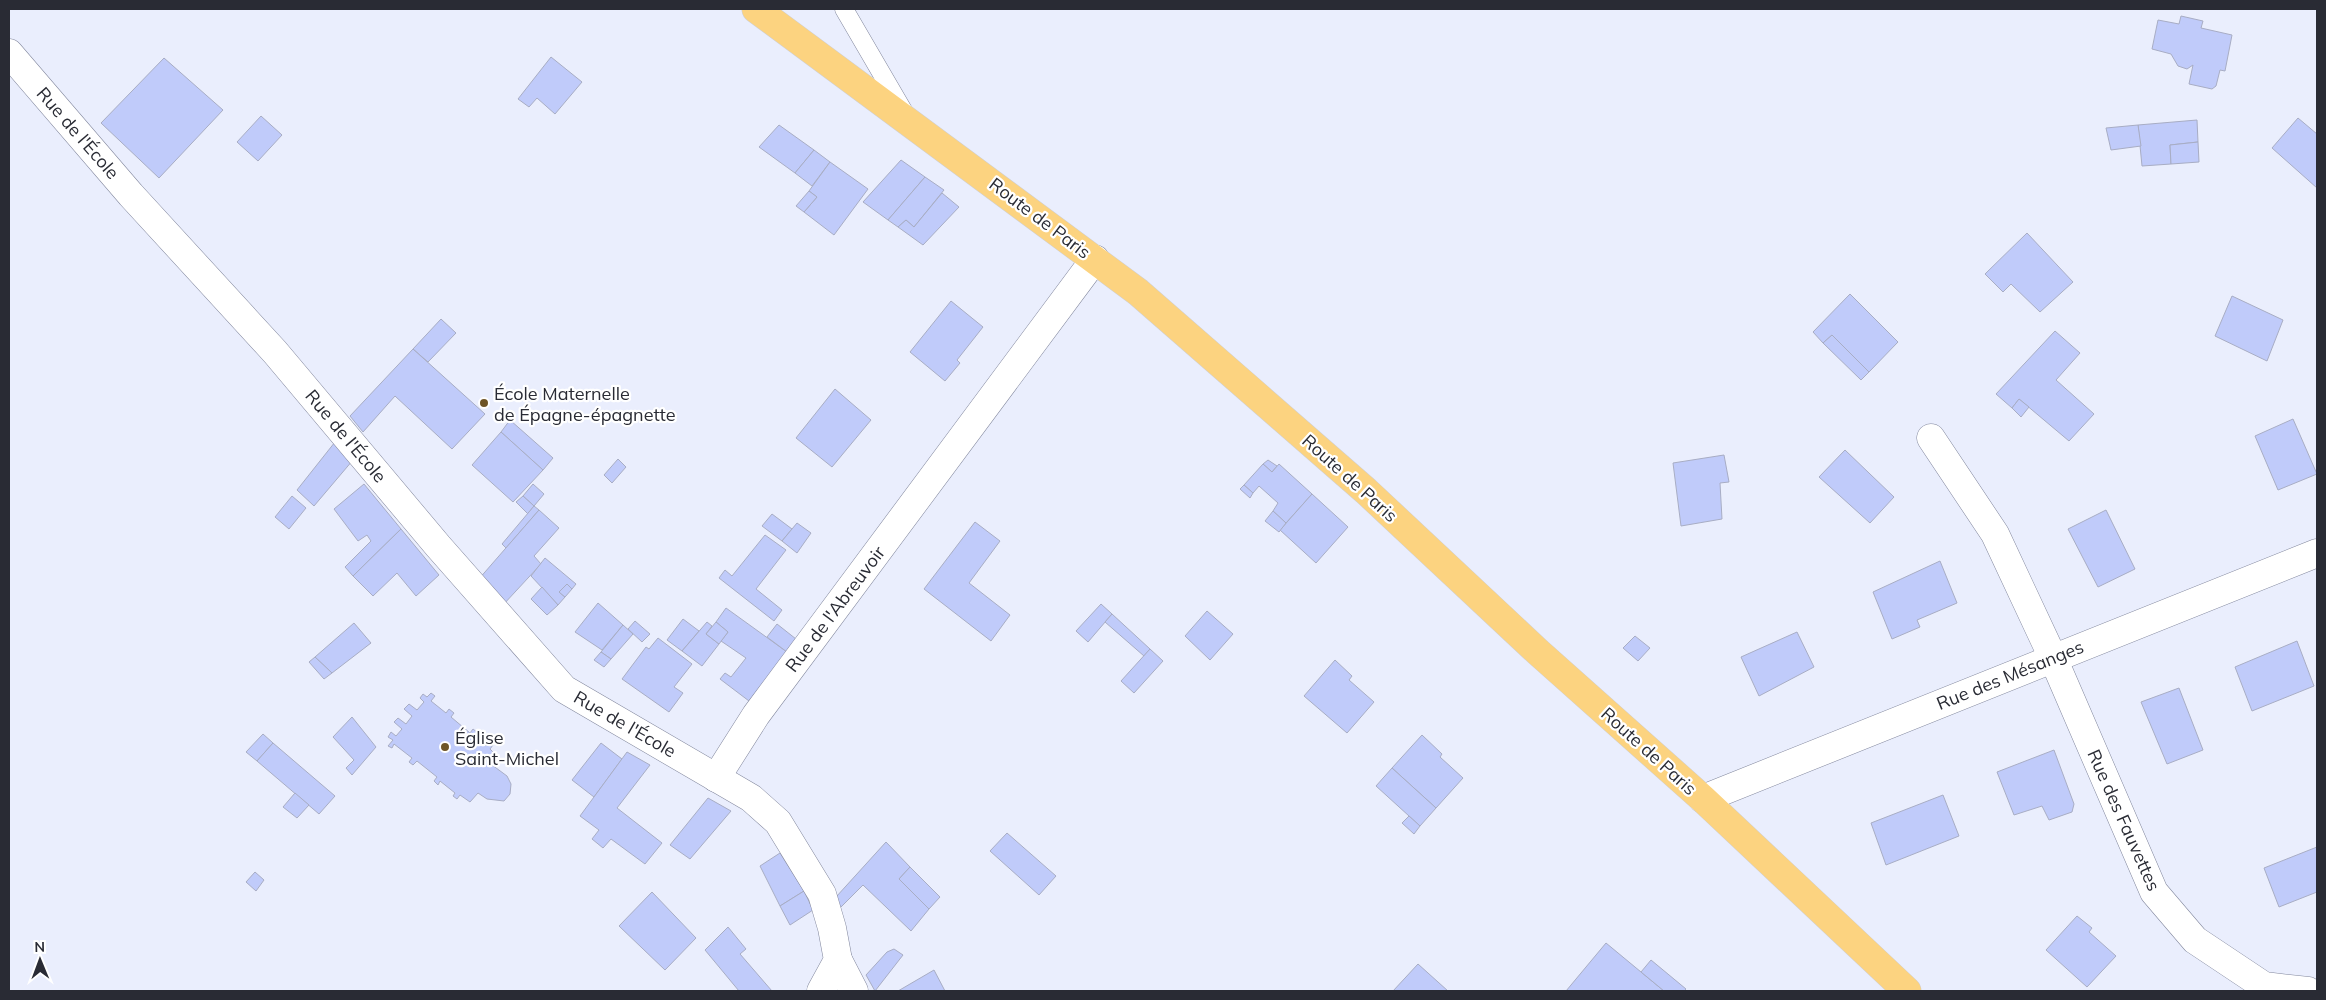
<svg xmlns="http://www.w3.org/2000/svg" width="2326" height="1000" viewBox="0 0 2326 1000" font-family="Mulish,sans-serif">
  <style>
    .building { fill: #c0cbfa; stroke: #a8adc4 }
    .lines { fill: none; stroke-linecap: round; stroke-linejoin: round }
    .service-casing { stroke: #82879d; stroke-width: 19 }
    .minor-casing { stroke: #82879d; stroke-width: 29 }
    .primary-casing { stroke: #d0d0d2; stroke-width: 29 }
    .service { stroke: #fff; stroke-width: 18 }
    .minor { stroke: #fff; stroke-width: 28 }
    .primary { stroke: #fcd380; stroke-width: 28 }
    .poi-dot { fill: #6e5426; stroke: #fff; stroke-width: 2 }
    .labels { text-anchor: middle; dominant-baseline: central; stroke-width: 4.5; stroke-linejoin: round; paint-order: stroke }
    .street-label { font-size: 18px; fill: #292b34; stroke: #fff }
    .poi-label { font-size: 18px; fill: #292b34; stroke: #fff; text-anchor: start }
  </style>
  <rect width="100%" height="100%" fill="#eaeefd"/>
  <g class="building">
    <polygon points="2181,16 2203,21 2201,28 2232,35 2225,71 2220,70 2216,86 2212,89 2189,84 2193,65 2187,69 2178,66 2171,54 2152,49 2158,20 2179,24"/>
    <polygon points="551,57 582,82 555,114 537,98 529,107 518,99"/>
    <polygon points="164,58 223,110 159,178 101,123"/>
    <polygon points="261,116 282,135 258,161 237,142"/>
    <polygon points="2298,118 2317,134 2317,188 2272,148"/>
    <polygon points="2197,120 2198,142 2170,145 2171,164 2142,166 2138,125"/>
    <polygon points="779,125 814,150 795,173 759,147"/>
    <polygon points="2138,125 2141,146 2111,150 2106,128"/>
    <polygon points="2198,142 2199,162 2171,164 2170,145"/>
    <polygon points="814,150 830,162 812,186 795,173"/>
    <polygon points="901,160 925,177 888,220 863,202"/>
    <polygon points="830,162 868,189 834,235 804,212 817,197 809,191"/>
    <polygon points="925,177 944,190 914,227 906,220 898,227 888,220"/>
    <polygon points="809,191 817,197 804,212 796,206"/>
    <polygon points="942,193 959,207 923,245 898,227 906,220 914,227"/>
    <polygon points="2027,233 2073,282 2040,312 2011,284 2003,292 1985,274"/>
    <polygon points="1850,294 1898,342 1869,372 1832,335 1823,343 1813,332"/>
    <polygon points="2232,296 2283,320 2267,361 2215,336"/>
    <polygon points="951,301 983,327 957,360 960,363 945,381 910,352"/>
    <polygon points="441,319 456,333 428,362 413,349"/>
    <polygon points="2055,331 2080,353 2056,380 2094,414 2069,441 2019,399 2012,408 1996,394"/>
    <polygon points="1832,335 1869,372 1861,380 1823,343"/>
    <polygon points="413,349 485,414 452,449 395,396 363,432 350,416"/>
    <polygon points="835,389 871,420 832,467 796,438"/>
    <polygon points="2019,399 2029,407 2021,417 2012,408"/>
    <polygon points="2293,419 2317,474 2278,490 2255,436"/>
    <polygon points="510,420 553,458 543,470 501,432"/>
    <polygon points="501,432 543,470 513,502 472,465"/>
    <polygon points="335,442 353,460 314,506 297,490"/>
    <polygon points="1845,450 1894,497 1870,523 1819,477"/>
    <polygon points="1724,455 1729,482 1720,483 1722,519 1681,526 1673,463"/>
    <polygon points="618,459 626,467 612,483 604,475"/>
    <polygon points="1268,460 1277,466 1272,472 1263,464"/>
    <polygon points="1263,464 1272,472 1279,464 1312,494 1286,523 1273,511 1278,503 1259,486 1253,493 1244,485"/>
    <polygon points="364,484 401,529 353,576 345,567 371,541 367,535 358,541 334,509"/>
    <polygon points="533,484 544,494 534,506 523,496"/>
    <polygon points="1244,485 1253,493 1250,498 1240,489"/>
    <polygon points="1312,494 1348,527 1316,563 1280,530"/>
    <polygon points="292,496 306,508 289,529 275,517"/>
    <polygon points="523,496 534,506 528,514 516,502"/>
    <polygon points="534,506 539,510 506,548 502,544"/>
    <polygon points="539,510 559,528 534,556 541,564 503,605 478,580"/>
    <polygon points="2106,510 2135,569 2098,587 2068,529"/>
    <polygon points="1273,511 1286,523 1279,532 1265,521"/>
    <polygon points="772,514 792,529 782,541 762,526"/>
    <polygon points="975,522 1000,541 969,583 1010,615 991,641 924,589"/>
    <polygon points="797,523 811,533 797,553 782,541"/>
    <polygon points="401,529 439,575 416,596 397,573 373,596 353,576"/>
    <polygon points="765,535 786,550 756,589 782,610 774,621 719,578 725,570 732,576"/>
    <polygon points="545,558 576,584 572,589 567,584 559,592 565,597 558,605 531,576"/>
    <polygon points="1940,561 1957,603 1917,620 1920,627 1892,639 1873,592"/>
    <polygon points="567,584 572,589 565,597 559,592"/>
    <polygon points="542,587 558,605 547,615 531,599"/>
    <polygon points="598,603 623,625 602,650 575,632"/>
    <polygon points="1101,604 1112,614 1088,642 1076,631"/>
    <polygon points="726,608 787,652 749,701 720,679 725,673 731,677 746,658 721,641 728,632 716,622"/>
    <polygon points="1207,611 1233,634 1210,660 1185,636"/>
    <polygon points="1112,614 1150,649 1144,656 1105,622"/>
    <polygon points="683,619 699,631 682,651 667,640"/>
    <polygon points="635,621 650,634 642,642 628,629"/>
    <polygon points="707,622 712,626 706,634 719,644 702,666 682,651"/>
    <polygon points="716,622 728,632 719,644 706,634"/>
    <polygon points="354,623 371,643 332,673 315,657"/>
    <polygon points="777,624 796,639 787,652 767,637"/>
    <polygon points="623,625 633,634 611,659 601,652"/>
    <polygon points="1797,632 1814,667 1759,696 1741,657"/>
    <polygon points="1635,636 1650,648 1638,661 1623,648"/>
    <polygon points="658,638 692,664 674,687 683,693 669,712 622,679 646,647 649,649"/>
    <polygon points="2297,641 2314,686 2252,711 2235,667"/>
    <polygon points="1150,649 1163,661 1134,693 1121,681"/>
    <polygon points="601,652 611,659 604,667 594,660"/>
    <polygon points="315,657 332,673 324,679 309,662"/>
    <polygon points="1335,660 1352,676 1349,680 1374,702 1347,733 1304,696"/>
    <polygon points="2179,688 2203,750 2167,764 2141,702"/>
    <polygon points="431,693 435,696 431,701 446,713 449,709 454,713 451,717 470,733 473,729 478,733 475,737 486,746 488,741 493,745 490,749 495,754 492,758 487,755 484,759 507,776 511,784 510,794 504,801 487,799 478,793 470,802 460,795 457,799 453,796 455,793 440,781 438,785 434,781 437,777 417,761 413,765 409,762 412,758 394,744 392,748 388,746 393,740 388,737 391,732 396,736 402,729 394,722 398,718 406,724 412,716 404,709 409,704 417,710 424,702 420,698 423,694 427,697"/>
    <polygon points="352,717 376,747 352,775 346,768 354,760 333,737"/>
    <polygon points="263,734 273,743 257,761 246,752"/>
    <polygon points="1422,735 1442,754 1440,757 1463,778 1436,808 1392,768"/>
    <polygon points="273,743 335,796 319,814 257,761"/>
    <polygon points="601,743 622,759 594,797 572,780"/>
    <polygon points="2054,750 2074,804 2072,812 2049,820 2042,806 2014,815 1997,772"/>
    <polygon points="627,752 650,765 617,808 662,843 645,864 611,839 603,848 592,839 599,830 580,816"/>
    <polygon points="1392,768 1436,808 1420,826 1376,786"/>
    <polygon points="295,793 309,805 297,818 283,807"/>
    <polygon points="1943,795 1959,836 1886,865 1871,823"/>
    <polygon points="708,798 731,811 690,859 670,845"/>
    <polygon points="1409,816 1420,826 1414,834 1402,823"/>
    <polygon points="1007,833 1056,876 1039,895 990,851"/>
    <polygon points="886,842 910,867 899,879 929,909 911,931 863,885 839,909 836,897"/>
    <polygon points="2317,847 2317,892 2279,907 2264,868"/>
    <polygon points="780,853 804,891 780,906 760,866"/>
    <polygon points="910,867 940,897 929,909 899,879"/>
    <polygon points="255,872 264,880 256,891 246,882"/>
    <polygon points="804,891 813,910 790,925 780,906"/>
    <polygon points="652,892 696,938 665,970 619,926"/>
    <polygon points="2077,916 2092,928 2089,932 2116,956 2087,987 2046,950"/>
    <polygon points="728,927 746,949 740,954 772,991 739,991 705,950"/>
    <polygon points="1606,943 1641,972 1664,991 1566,991"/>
    <polygon points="894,949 903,955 875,991 866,975 887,952"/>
    <polygon points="1651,960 1686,989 1684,991 1664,991 1641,972"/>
    <polygon points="1418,964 1448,991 1393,991"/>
    <polygon points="934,970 945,991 898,991"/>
  </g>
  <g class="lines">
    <g class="service-casing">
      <polyline id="service" points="844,9 904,112"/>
    </g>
    <g class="minor-casing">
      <g id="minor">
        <polyline points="9,53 131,195 275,352 438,546 564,689 751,798 778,822 822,894 832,928 838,960 821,991"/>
        <polyline points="1931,438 1995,534 2053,658 2154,892 2195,940 2264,986 2308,991"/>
        <polyline points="716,778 756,715 1095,259"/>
        <polyline points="1703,799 2317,553"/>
        <polyline points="838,960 854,991"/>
      </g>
    </g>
    <g class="primary-casing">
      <polyline id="primary" points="756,9 1138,292 1366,491 1538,652 1703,799 1907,991"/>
    </g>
    <use href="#service" class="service"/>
    <use href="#minor" class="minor"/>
    <use href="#primary" class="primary"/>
  </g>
  <g class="poi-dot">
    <circle cx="484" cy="403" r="5"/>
    <circle cx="445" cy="747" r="5"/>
  </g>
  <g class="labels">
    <g class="street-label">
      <text transform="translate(78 133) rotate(49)">Rue de l'École</text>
      <text transform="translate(1040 218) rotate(37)">Route de Paris</text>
      <text transform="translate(346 436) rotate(50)">Rue de l'École</text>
      <text transform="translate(1350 478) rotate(42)">Route de Paris</text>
      <text transform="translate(835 609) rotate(-53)">Rue de l'Abreuvoir</text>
      <text transform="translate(2010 675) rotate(-22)">Rue des Mésanges</text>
      <text transform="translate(625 724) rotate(30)">Rue de l'École</text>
      <text transform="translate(1649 751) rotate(42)">Route de Paris</text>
      <text transform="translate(2124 820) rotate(66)">Rue des Fauvettes</text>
    </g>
    <g class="poi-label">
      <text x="494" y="393">École Maternelle<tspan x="494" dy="21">de Épagne-épagnette</tspan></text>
      <text x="455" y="737">Église<tspan x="455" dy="21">Saint-Michel</tspan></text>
    </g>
  </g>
  <rect width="2326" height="1000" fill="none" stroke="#292b34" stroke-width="20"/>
  <g transform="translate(40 960) rotate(359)" stroke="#ffffff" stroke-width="4" paint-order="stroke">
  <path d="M0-4L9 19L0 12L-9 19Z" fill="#292b34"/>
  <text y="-8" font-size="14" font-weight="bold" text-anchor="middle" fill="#292b34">N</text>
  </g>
</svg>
